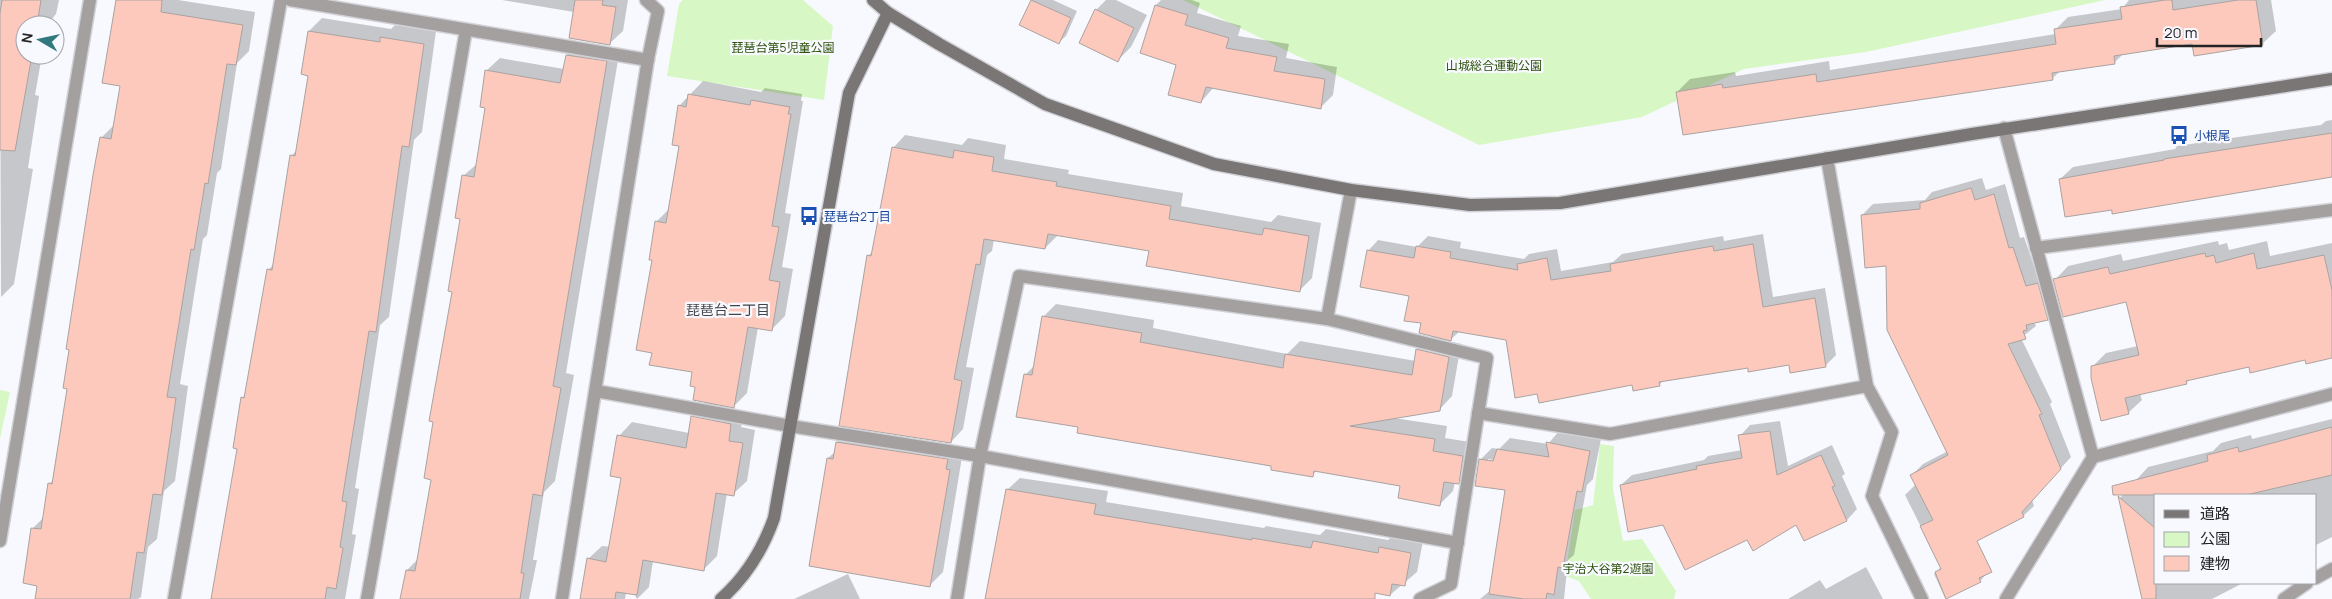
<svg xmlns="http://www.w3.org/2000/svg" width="2332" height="599" viewBox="0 0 2332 599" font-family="Manrope,'Noto Sans JP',sans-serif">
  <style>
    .green { fill: #d7f8c4 }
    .shadow { fill: #0003; fill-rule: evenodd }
    .building { fill: #fcc9bc; stroke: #aaa3a1 }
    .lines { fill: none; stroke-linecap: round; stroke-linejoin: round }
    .street-casing { stroke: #d1d2d7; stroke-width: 15 }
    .secondary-casing { stroke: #d1d2d7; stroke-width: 15 }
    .street { stroke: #a4a0a0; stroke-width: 12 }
    .secondary { stroke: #7b7676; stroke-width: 12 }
    .labels { text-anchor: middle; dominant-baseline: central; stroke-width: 4.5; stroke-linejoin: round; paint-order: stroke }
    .park-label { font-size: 12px; fill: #2b500a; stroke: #f8f9fe }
    .transit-label { font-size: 12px; fill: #164399; stroke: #f8f9fe; text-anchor: start }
    .neighbourhood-label { font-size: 14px; fill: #44454a; stroke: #f8f9fe }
  </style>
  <rect width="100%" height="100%" fill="#f8f9fe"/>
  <g class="green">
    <polygon points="683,0 803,0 833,26 824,100 667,76 679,4"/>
    <polygon points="1183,0 2105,0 1866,52 1744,69 1642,117 1479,145"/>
    <polygon points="0,390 10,392 0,439"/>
    <polygon points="1600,444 1614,446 1613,489 1623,541 1642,539 1676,591 1674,599 1591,599 1579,581 1565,576 1575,510 1593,505"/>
  </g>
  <g class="shadow">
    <polygon points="0,0 59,0 56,14 47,25 25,25 25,55 42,55 35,95 39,96 28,168 33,169 14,284 1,297"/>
    <polygon points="117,0 178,0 255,12 249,51 237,63 221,169 217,173 207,235 203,239 180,384 188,386 175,481 164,491 157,539 148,547 141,597 138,599 49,599 38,585 33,528 44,517 49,484 54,479 68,388 101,138 115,124 121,85"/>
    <polygon points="502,0 628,0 623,31 609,44 574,12"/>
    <polygon points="1033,0 1053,0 1077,11 1066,36 1059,42 1021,25"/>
    <polygon points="1106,0 1116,0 1147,15 1131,47 1118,60 1096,10"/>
    <polygon points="1161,0 1192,0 1200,3 1197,13 1241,26 1238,36 1289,44 1286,58 1337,67 1333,95 1320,108 1214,87 1201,102 1178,64 1141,52 1156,5"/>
    <polygon points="2129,0 2271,0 2276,31 2262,44 2193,42 2124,53 2114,63 2060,71 2052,79 1677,92 1690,79 1735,72 1736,76 1829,61 1830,70 2056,34 2055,30 2068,17 2122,9"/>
    <polygon points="322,18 391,29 395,25 436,31 422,132 414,140 389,317 380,325 355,488 359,489 352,534 356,535 345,599 212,599 239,448 242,398 246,394 268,270 274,264 291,156 297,150 309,75 309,31"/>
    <polygon points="581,42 620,48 566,373 574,375 555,481 544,492 533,560 537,560 529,599 402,599 407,570 418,559 432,478 435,421 462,218 463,176 478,163 487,107 486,71 500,58 564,69 567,55"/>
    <polygon points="703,81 761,92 765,88 802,94 801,101 803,101 785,213 791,214 782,267 793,269 785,316 772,329 758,327 747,393 732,408 744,411 741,427 755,430 747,481 733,494 727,493 717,556 703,570 653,561 649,587 637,599 628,582 625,599 581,599 588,559 602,546 612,547 622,477 619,436 632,422 689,433 692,417 707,402 697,386 693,371 653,352 653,259 656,222 669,209 681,145 680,105"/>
    <polygon points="2332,120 2332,176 2113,208 2060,179 2073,167 2175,149 2177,146 2321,125 2326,121"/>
    <polygon points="905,135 962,145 968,138 1006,145 1004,159 1069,170 1068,174 1183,193 1181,206 1271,222 1278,215 1321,223 1312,278 1300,290 1150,250 1058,235 1045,248 994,239 992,251 987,255 966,367 974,368 963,429 951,442 868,256 874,250 893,148"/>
    <polygon points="1982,178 1986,190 2005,184 2020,238 2024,237 2037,275 2048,273 2058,308 2047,319 2034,322 2036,326 2021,338 2052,402 2050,404 2071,457 2032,500 2034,506 2023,516 1967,531 1991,569 1981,580 1945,598 1934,574 1941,567 1905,495 1916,484 1912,475 1923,464 1948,451 1887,265 1862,215 1873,204 1925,200 1932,192"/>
    <polygon points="1763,234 1773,297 1825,288 1836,355 1825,366 1790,363 1749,367 1665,379 1659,385 1633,384 1538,393 1507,339 1460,331 1449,341 1461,344 1452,396 1439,410 1394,418 1447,426 1445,438 1476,443 1472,469 1458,482 1455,482 1453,491 1440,504 1401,485 1318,470 1312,475 1080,426 1025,375 1035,365 1043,317 1056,304 1154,320 1153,328 1287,354 1300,341 1416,361 1418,350 1432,335 1422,322 1411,295 1368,251 1378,240 1417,247 1428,236 1461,242 1460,248 1524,259 1529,254 1557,249 1561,271 1613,262 1622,254 1723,236 1724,241"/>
    <polygon points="2218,241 2219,245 2227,243 2229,250 2267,241 2270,256 2332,243 2332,357 2250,365 2190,379 2186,383 2140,394 2142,400 2128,413 2092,367 2106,353 2138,346 2127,300 2055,280 2068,266 2121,254 2123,261"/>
    <polygon points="2332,419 2332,537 2316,545 2316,495 2156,495 2156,583 2243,583 2212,599 2143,599 2120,498 2148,467 2213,451 2221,443 2251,435 2252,439"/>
    <polygon points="1780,421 1788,466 1832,445 1845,474 1842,476 1857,509 1847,520 1804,540 1797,524 1747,539 1664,524 1621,485 1632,475 1704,460 1708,456 1742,450 1740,436 1750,425"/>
    <polygon points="850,429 960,446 959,457 962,457 943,572 930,585 828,458 836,451 837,442"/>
    <path d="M1559 431 1601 439 1593 479 1587 485 1574 555 1568 560 1564 599H1480L1491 590 1507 489 1480 460 1492 448 1499 449 1510 438 1548 444ZM1488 459 1499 461 1488 462Z"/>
    <polygon points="1020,478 1108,491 1106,502 1264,528 1266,526 1320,535 1326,529 1388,540 1393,535 1423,541 1417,572 1390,595 1363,590 1307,599 992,599 1007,490"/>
    <polygon points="1866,567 1883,599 1788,599 1820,580 1826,589"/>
    <polygon points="848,574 860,599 794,599"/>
  </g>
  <g class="building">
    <polygon points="2,0 41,0 37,25 25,25 25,55 32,55 15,151 0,150 0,13"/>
    <polygon points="116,0 162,0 161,12 243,25 236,65 227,64 208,184 205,183 194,250 191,249 167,397 176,398 162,495 153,494 144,553 137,552 130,599 35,599 37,586 23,583 31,528 41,529 48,483 52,484 67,389 63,388 69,350 66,349 93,175 100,137 111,139 120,86 102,83"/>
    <polygon points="575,0 603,0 602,5 616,7 610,45 569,38"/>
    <polygon points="1031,0 1071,18 1059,44 1019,25"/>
    <polygon points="2165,0 2172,0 2173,10 2238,0 2256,0 2263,45 2194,56 2192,44 2114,56 2115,64 2052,73 2053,80 1683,135 1676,92 1722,84 1723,88 1816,74 1817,82 2056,44 2054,29 2122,19 2120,7"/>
    <polygon points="1155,5 1188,15 1185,25 1229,38 1226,48 1277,57 1274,71 1325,79 1321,109 1206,87 1201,103 1168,95 1176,65 1140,53"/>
    <polygon points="1095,9 1134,28 1118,62 1079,43"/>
    <polygon points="308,31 380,42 380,37 424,44 409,147 402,146 376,332 369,331 342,501 347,502 340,547 343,548 336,589 327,587 325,599 211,599 237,449 233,448 241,397 244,398 267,269 272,270 290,155 295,156 308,76 301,74"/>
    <polygon points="566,55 607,61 553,386 561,388 542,496 533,494 521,573 524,573 520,599 400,599 406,570 415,571 431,480 424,478 433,422 429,421 452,292 448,291 460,219 455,218 462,175 474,177 485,108 480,107 485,70 560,83"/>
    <polygon points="688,94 750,105 751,100 790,107 788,114 791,114 772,226 779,227 769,280 780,282 772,331 748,327 734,408 693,400 695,387 690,386 692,372 649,365 652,353 636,350 652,260 649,260 655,221 666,223 679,146 672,145 678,105 686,107"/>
    <polygon points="2332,133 2332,177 2112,214 2112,210 2065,217 2059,179 2164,160 2164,159"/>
    <polygon points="892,147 953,158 954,150 994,157 992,171 1057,182 1056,186 1171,206 1169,219 1262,235 1264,228 1309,236 1300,292 1146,266 1149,251 1048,234 1045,249 984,239 980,265 976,264 954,379 962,381 951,443 839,426 867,255 871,256"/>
    <polygon points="1971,188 1975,200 1994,194 2009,248 2013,247 2026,286 2038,283 2048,320 2026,325 2027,330 2023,331 2026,339 2008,344 2042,414 2039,415 2061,469 2022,512 2024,517 1977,541 1992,572 1979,578 1981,582 1946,599 1935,572 1941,569 1920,526 1933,520 1910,475 1948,455 1887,330 1886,266 1865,268 1861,215 1920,209 1920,203"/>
    <polygon points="1753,244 1763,307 1815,298 1826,367 1790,373 1789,365 1748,372 1748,368 1659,382 1660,386 1633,391 1632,385 1539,403 1537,394 1515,398 1506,340 1453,331 1451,341 1419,333 1421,323 1404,321 1409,296 1360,287 1367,250 1414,258 1416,246 1451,252 1450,258 1518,270 1517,264 1547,258 1551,280 1611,271 1610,264 1713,246 1714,251"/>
    <polygon points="2205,253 2206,257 2214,255 2216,263 2254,253 2257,269 2324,255 2332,290 2332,358 2306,364 2305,360 2250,373 2249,367 2186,381 2187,384 2125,398 2129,414 2101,421 2091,378 2091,366 2139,355 2126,302 2063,317 2053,279 2108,267 2110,274"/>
    <polygon points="1042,316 1142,333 1140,342 1283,368 1285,354 1412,375 1416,349 1449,357 1440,411 1350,426 1435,439 1433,451 1463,456 1459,484 1444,482 1440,506 1398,498 1400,486 1314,471 1313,477 1271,470 1271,466 1077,433 1078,427 1016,417 1024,374 1032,375"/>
    <polygon points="691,416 731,424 729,441 743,443 734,496 716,493 704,571 643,560 637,595 616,592 615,599 580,599 587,558 606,562 621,478 610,476 617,435 686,448"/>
    <polygon points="2332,427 2332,475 2246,495 2113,495 2112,486 2208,461 2207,455 2238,447 2239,452"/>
    <polygon points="1770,431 1777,475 1821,455 1835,486 1832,487 1847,521 1804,541 1796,525 1753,551 1747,540 1685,570 1663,525 1628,532 1620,485 1697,469 1696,466 1742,458 1738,435"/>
    <polygon points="836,442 948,459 946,469 950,470 930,587 809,566 827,458 833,459"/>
    <polygon points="1546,442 1590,451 1582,492 1577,491 1563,568 1558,567 1554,595 1547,593 1546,599 1524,599 1489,594 1505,490 1475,486 1479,459 1493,461 1497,449 1549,457"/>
    <polygon points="1006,489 1096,504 1094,514 1252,540 1252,538 1311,548 1313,541 1378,553 1379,547 1411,553 1405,586 1392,584 1390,596 1375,593 1375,599 985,599"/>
    <polygon points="2118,496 2156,529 2156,599 2142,599"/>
  </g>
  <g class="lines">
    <g class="street-casing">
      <g id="street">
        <polyline points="290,0 648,60"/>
        <polyline points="2004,128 2093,457 2006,599"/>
        <polyline points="1827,158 1867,386 1892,432 1872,496 1922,599"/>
        <polyline points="2036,248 2332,210"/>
        <polyline points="1327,319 1351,190"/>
        <polyline points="596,391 790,426 980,456 1458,543"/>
        <polyline points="1478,413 1610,434 1867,386"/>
        <polyline points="2093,457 2332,394"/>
        <polyline points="0,541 90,0"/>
        <polyline points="2316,578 2332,569"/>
        <polyline points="174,599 281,0"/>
        <polyline points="367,599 466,30"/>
        <polyline points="562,599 648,59 658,11 646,0"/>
        <polyline points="957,599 980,456 1019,276 1327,319 1487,358 1451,584 1420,599"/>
        <polyline points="2284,599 2307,583"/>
      </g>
    </g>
    <g class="secondary-casing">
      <g id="secondary">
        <polyline points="873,0 888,13 939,44 1045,104 1214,164 1351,190 1470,205 1560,203 1972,134 2332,79"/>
        <path d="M721 599C746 577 763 549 774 518L849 93 888 13"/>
      </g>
    </g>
    <use href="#street" class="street"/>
    <use href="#secondary" class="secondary"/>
  </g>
  <defs>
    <g id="bus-bare" transform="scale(1.5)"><path d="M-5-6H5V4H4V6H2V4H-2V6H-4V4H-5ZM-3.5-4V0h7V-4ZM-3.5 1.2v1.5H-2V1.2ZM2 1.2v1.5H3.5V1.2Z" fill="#1a4fb4" stroke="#f8f9fe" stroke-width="2.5" paint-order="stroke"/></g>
  </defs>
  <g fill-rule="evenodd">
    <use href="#bus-bare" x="2179" y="135"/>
    <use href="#bus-bare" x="809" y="216"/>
  </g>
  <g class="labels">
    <g class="park-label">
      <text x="783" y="47">琵琶台第5児童公園</text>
      <text x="1494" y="65">山城総合運動公園</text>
      <text x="1608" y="568">宇治大谷第2遊園</text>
    </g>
    <g class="transit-label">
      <text x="2194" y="135">小根尾</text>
      <text x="824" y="216">琵琶台2丁目</text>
    </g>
    <g class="neighbourhood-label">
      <text x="728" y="309">琵琶台二丁目</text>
    </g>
  </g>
  <rect x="2154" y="494" width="162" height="90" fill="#f8f9fe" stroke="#a2a3a7"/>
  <rect x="2164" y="510" width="25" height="8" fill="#7b7676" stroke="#a2a3a7"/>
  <text x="2200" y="519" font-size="15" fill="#222325">道路</text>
  <rect x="2164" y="532" width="25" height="15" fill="#d7f8c4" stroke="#a2a3a7"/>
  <text x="2200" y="544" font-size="15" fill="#222325">公園</text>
  <rect x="2164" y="556" width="25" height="15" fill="#fcc9bc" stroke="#a2a3a7"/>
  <text x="2200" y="569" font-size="15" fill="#222325">建物</text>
  <g transform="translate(40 40) rotate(279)"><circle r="24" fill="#f8f9fe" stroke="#a2a3a7"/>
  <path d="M0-4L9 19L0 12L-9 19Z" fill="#30797e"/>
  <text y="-8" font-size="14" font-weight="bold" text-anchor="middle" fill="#222325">N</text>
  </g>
  <path d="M2157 38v8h104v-8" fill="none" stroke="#222325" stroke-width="2.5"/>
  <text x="2164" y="38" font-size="15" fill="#222325" stroke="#f8f9fe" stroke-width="4" paint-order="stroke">20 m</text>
</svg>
